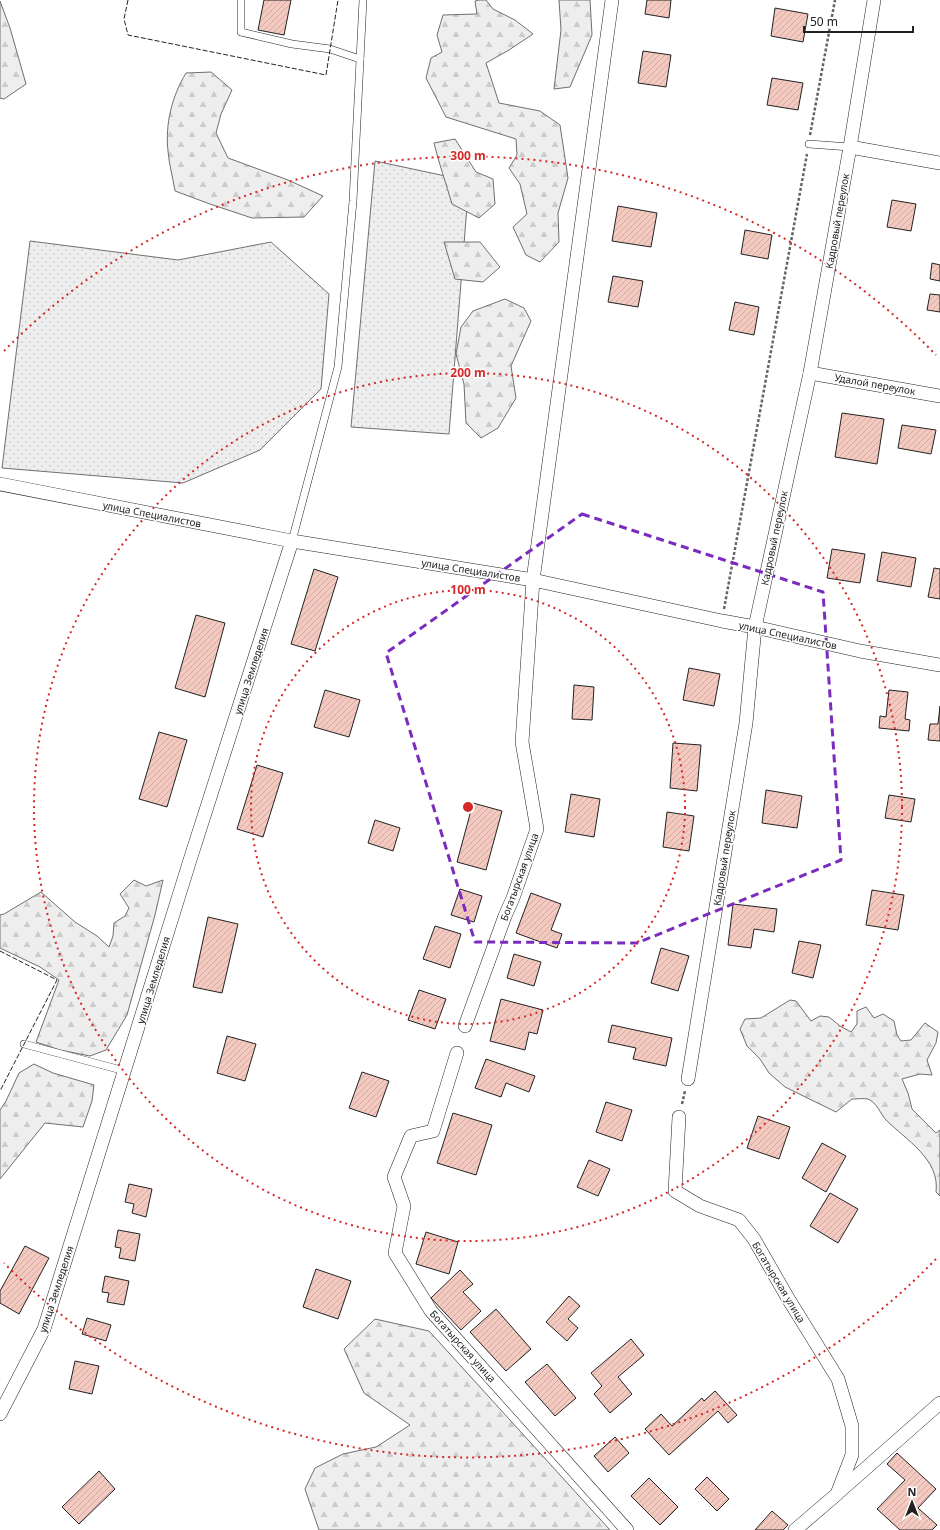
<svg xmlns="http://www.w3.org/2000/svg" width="940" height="1530" viewBox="0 0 940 1530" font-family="'Noto Sans',sans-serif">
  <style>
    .grass { fill: url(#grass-dots); stroke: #6f6f6f }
    .forest { fill: url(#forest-firs); stroke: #6f6f6f }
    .building { fill: url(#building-hatch); stroke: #222 }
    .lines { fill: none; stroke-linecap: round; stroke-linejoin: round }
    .service-casing { stroke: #222; stroke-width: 8 }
    .minor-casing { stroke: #222; stroke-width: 14 }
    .path { stroke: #646464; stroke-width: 2.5; stroke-dasharray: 3 2; stroke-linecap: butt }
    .service { stroke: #fff; stroke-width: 7 }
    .minor { stroke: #fff; stroke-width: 13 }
    .fence { stroke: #222; stroke-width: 1; stroke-dasharray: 5 2; stroke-linecap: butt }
    .marked { fill: none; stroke: #7b2cbf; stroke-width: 3; stroke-dasharray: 8 5; stroke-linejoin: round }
    .ring { fill: none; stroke: #d62828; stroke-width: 2; stroke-dasharray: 2 4 }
    .labels { text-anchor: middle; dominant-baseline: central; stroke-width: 3; stroke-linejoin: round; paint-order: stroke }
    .street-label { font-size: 10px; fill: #222; stroke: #fff }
    .centre { fill: #d62828; stroke: #fff; stroke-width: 2 }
    .ring-label { font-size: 12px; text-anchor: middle; font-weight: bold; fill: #d62828; stroke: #fff; stroke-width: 3; stroke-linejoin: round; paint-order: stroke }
  </style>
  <defs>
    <pattern id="grass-dots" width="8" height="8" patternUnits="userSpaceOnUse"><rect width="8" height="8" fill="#eee"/><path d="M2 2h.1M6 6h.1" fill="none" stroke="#ccc" stroke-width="1.8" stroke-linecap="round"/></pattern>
    <pattern id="forest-firs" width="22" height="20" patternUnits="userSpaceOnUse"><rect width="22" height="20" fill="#eee"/><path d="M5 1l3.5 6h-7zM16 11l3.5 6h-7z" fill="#ccc"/></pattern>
    <pattern id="building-hatch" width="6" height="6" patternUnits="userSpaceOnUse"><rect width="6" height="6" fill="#f3c9c0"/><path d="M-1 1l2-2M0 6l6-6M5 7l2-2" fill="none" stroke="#d0aca5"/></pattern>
  </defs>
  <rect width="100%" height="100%" fill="#fff"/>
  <g class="grass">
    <polygon points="375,161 469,181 449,434 351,427"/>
    <polygon points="30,241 178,260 271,242 329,294 321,389 260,450 183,483 2,468"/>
  </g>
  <g class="forest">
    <polygon points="479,0 486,0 493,9 515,20 533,34 509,50 486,63 499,103 540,111 560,125 568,178 558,213 559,242 540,262 526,255 513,227 527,214 520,184 509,168 517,155 516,139 446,117 426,78 431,58 442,52 437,35 443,15 477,14 475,1"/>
    <polygon points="559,0 590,0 592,35 570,87 554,89 561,30"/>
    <polygon points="0,1 10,28 26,84 4,99 0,98"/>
    <path d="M211 72 232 90 221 114 216 133 228 158 288 180 323 196 304 217 252 218 210 204 175 191C173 178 169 164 168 151 165 124 172 96 186 73Z"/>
    <path d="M455 139 476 172 493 179 495 204 479 218 452 204C446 183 439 164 434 143Z"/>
    <polygon points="444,242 480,242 500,267 483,282 455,279"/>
    <polygon points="505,299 524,308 531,321 511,366 516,398 498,428 481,438 466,423 464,384 456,354 461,327 473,311"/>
    <polygon points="134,880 146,886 163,880 155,915 127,1015 106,1050 90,1056 60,1050 36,1042 59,980 40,967 0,948 0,915 4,914 41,892 75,922 97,936 109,947 113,936 114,923 125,916 129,908 120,894"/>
    <path d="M790 1000 796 1001 811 1021 820 1016 829 1017 840 1026 851 1032 857 1024V1011L866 1007 874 1018 883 1014 894 1021 897 1035 901 1041 911 1040 925 1023 938 1032 936 1043 927 1060 932 1075 920 1074 902 1079 908 1093 912 1109 936 1133 940 1130V1196L936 1192C940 1159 906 1140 886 1120 880 1113 877 1103 868 1099 864 1098 857 1099 852 1099L836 1112 785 1087 769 1073 760 1059 747 1046 740 1029 745 1019 761 1018Z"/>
    <polygon points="34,1064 53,1073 94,1085 92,1101 83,1127 45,1123 0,1179 0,1110 6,1101 19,1073"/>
    <polygon points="375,1319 429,1331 610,1530 319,1530 305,1489 315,1468 343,1454 376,1447 410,1425 364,1393 344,1349"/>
  </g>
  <g class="building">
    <polygon points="264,0 291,0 284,35 258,30"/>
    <polygon points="647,0 671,0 669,18 645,14"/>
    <polygon points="775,8 808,14 803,42 771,36"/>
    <polygon points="643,51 671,55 666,87 638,83"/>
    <polygon points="772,78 803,83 798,110 767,105"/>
    <polygon points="892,200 916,204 911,231 887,227"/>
    <polygon points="618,206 657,213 651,247 612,241"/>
    <polygon points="745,230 772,235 768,259 741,254"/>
    <polygon points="932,263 940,265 940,281 930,279"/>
    <polygon points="613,276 643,281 638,307 608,302"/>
    <polygon points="930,294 940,295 940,312 927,310"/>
    <polygon points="735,302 759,307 754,335 729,330"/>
    <polygon points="842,413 884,419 877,464 835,457"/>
    <polygon points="902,425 936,430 931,454 898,448"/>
    <polygon points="832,549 865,554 860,583 827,578"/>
    <polygon points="882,552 916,558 911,587 877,581"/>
    <polygon points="934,568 940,569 940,599 928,597"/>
    <polygon points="314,569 338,577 315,651 291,644"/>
    <polygon points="196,615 225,623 205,697 175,688"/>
    <polygon points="689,668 720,674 714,706 683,700"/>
    <polygon points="574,685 594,687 592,720 572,719"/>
    <polygon points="325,690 360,700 349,737 314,727"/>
    <polygon points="889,690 908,692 905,719 910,720 909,731 879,728 880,716 886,717"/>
    <polygon points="940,706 940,741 928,740 930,724 938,724"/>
    <polygon points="159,732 187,740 167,807 139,799"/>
    <polygon points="673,743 701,745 697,791 670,788"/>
    <polygon points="257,765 283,773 263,837 237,829"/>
    <polygon points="766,790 802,796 797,828 762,823"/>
    <polygon points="571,794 600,799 594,837 565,832"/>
    <polygon points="889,795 915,799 911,822 885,818"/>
    <polygon points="473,803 502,811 486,870 457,862"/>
    <polygon points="667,812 694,816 689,851 663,847"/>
    <polygon points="375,820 400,828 393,851 368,843"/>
    <polygon points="460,889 482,896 474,922 451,915"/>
    <polygon points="872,890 904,895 898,930 866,925"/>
    <polygon points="531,893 561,904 551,930 562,934 557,948 516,933"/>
    <polygon points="733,904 777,909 774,932 754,929 751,948 728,945"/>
    <polygon points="208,917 238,924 222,993 193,987"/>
    <polygon points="435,926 461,934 450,968 423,959"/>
    <polygon points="799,941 821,945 813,978 792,973"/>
    <polygon points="661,948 689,956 678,991 651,983"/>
    <polygon points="514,954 541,962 534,986 507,978"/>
    <polygon points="419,990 446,999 435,1029 408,1020"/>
    <polygon points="501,999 543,1010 537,1034 529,1032 525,1050 490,1041"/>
    <polygon points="612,1025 672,1038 666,1066 633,1059 636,1048 608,1042"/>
    <polygon points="227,1036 256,1044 245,1081 217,1073"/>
    <polygon points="486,1059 535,1076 529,1092 506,1083 501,1097 475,1088"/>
    <polygon points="362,1072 389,1081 376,1117 349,1108"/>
    <polygon points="606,1102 632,1110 622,1141 596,1132"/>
    <polygon points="453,1113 492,1125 476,1175 437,1163"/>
    <polygon points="758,1116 790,1127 779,1159 747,1148"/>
    <polygon points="822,1143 846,1156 826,1192 802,1178"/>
    <polygon points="589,1160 610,1169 598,1196 577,1187"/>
    <polygon points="129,1184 152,1189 146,1217 132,1213 134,1204 125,1202"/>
    <polygon points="830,1193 858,1209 838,1243 810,1226"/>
    <polygon points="118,1230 140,1234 135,1261 119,1258 121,1248 115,1247"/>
    <polygon points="426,1232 458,1242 449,1274 416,1264"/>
    <polygon points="25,1246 49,1258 19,1314 0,1303 0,1291"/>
    <polygon points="316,1269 351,1281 338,1319 303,1307"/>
    <polygon points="460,1270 473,1284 463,1292 481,1311 461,1330 431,1298"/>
    <polygon points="105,1276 129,1281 124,1305 107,1302 109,1293 102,1292"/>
    <polygon points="569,1296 580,1306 568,1319 578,1328 567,1341 546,1322"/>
    <polygon points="496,1309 531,1349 506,1371 470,1332"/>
    <polygon points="87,1318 111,1325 106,1341 82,1334"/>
    <polygon points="631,1339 644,1355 618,1377 632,1394 610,1413 594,1394 602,1386 591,1373"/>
    <polygon points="75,1361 99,1366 92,1394 69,1389"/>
    <polygon points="547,1364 576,1398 555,1416 525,1382"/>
    <polygon points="715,1391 737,1415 728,1423 718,1411 669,1455 645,1429 661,1414 672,1426 702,1398 704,1401"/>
    <polygon points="615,1437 629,1453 608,1472 594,1456"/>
    <polygon points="897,1453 936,1489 918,1508 937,1525 932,1530 900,1530 877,1509 905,1480 887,1464"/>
    <polygon points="99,1471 115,1489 79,1524 62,1507"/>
    <polygon points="707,1477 729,1499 717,1511 695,1489"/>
    <polygon points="649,1478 678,1507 660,1525 631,1496"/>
    <polygon points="772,1511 788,1525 783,1530 755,1530"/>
  </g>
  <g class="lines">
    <g class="service-casing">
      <g id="service">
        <polyline points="241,0 241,32 292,44 330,49 360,59"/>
        <polyline points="809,144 850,147"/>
        <polyline points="292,541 338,367 353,201 363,0"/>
        <polyline points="24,1044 125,1071"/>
      </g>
    </g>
    <g class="minor-casing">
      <g id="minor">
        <polyline points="850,147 940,163"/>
        <polyline points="810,373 940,396"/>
        <polyline points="0,484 292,541 533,580 722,621 755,627 860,651 940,665"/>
        <polyline points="465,1026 505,916 513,898 537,829 522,742 533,580 612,0"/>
        <polyline points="457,1053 433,1131 411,1136 394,1177 404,1206 395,1253 431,1311 627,1530"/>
        <polyline points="688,1079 746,723 755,627 810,373 850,147 874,0"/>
        <polyline points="679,1117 675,1191 700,1206 739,1220 754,1239 789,1300 838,1379 852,1426 852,1455 837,1494 795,1530"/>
        <polyline points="0,1414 44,1329 190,860 292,541"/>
        <polyline points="840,1491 940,1403"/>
      </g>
    </g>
    <g class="path">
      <polyline points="810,135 835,0"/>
      <polyline points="724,609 807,154"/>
      <polyline points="682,1104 685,1091"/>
    </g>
    <use href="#service" class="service"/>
    <use href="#minor" class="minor"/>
    <g class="fence">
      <polyline points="128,0 124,19 128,35 326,75 338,0"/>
      <polyline points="0,951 57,980 0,1091"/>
    </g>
  </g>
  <path class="marked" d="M582 514 823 592 841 860 637 943 475 942 386 653Z"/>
  <g class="ring">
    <circle cx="468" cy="807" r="217"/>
    <circle cx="468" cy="807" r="434"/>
    <path d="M936 1259A651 651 0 0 1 4 1263M4 351A651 651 0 0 1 936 355"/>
  </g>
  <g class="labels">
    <g class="street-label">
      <text transform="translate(837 221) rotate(-80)">Кадровый переулок</text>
      <text transform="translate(875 384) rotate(10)">Удалой переулок</text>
      <text transform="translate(152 514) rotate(11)">улица Специалистов</text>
      <text transform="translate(774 538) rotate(-78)">Кадровый переулок</text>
      <text transform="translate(471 570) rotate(9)">улица Специалистов</text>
      <text transform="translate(788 635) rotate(12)">улица Специалистов</text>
      <text transform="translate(251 671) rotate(-72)">улица Земледелия</text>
      <text transform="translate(724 858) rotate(-81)">Кадровый переулок</text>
      <text transform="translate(519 877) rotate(-70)">Богатырская улица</text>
      <text transform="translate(153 980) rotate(-73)">улица Земледелия</text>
      <text transform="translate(779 1282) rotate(59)">Богатырская улица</text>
      <text transform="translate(56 1289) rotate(-72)">улица Земледелия</text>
      <text transform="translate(463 1346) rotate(48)">Богатырская улица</text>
    </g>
  </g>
  <circle cx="468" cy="807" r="6" class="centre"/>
  <g class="ring-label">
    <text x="468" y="160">300 m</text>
    <text x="468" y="377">200 m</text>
    <text x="468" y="594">100 m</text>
  </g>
  <g transform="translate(912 1502)" stroke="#ffffff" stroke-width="3" paint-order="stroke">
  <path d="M0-3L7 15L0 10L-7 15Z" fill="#222222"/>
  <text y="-6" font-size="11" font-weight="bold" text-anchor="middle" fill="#222222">N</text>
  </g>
  <path d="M804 26v6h109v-6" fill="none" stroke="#222222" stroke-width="2"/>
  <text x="810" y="26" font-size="12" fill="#222222" stroke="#ffffff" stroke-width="3" paint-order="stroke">50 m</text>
</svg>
